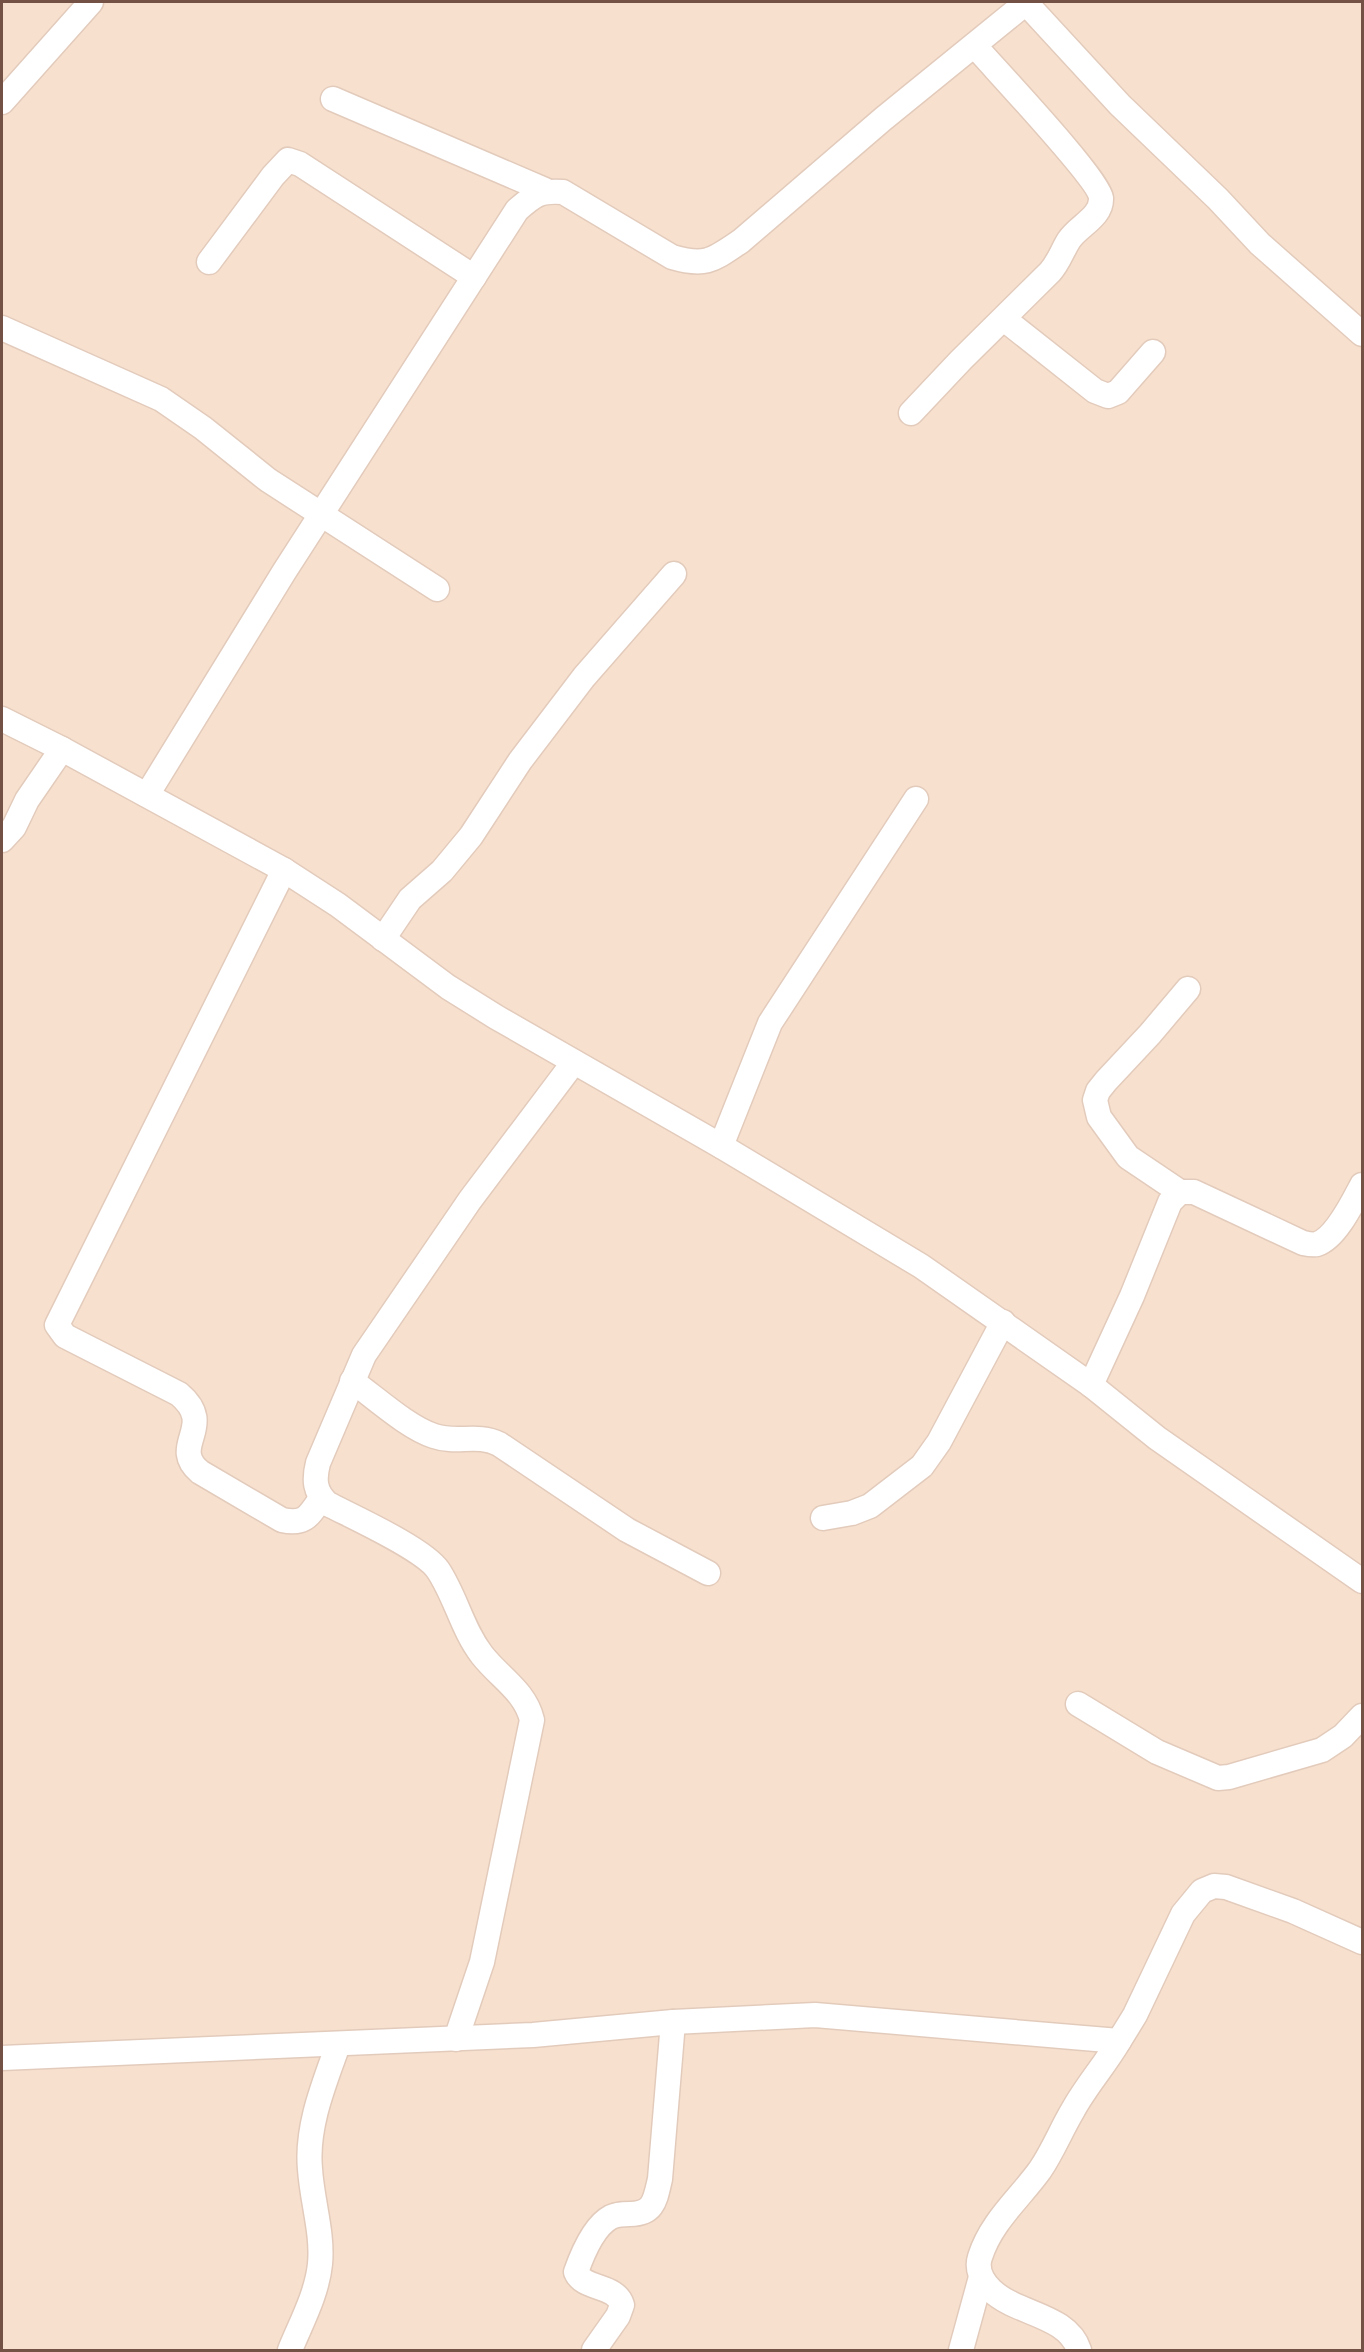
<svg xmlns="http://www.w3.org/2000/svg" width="1364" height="2352" viewBox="0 0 1364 2352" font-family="Signika,sans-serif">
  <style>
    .residential { fill: #f7e1ce }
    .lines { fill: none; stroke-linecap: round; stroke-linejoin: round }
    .minor-casing { stroke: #e3cbbc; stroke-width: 27 }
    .minor { stroke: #fff; stroke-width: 24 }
  </style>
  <rect width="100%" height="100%" fill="#fdeedd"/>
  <rect class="residential" x="2" y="2" width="1360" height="2348"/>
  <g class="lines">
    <g class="minor-casing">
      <g id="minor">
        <polyline points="1026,3 1120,105 1218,199 1260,244 1362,334"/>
        <polyline points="333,99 545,190"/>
        <polyline points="2,102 91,2"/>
        <polyline points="209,262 273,176 288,160 300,164 474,277"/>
        <polyline points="1004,319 1095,391 1108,396 1118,392 1153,352"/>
        <polyline points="2,328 161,399 203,428 268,480 437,589"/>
        <path d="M911 413 961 360 1050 272C1059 262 1062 251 1069 240 1078 226 1102 217 1101 198 1099 179 994 68 975 46"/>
        <polyline points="2,719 62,749 284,870 338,905 448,987 496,1017 721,1146 921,1266 1091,1385 1157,1438 1362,1581"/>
        <path d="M147 795 284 572 517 210C534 195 540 190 563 192L672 257C706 267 713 260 741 241L883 119 1027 2"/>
        <polyline points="2,840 14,827 27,800 62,749"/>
        <path d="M284 870 57 1325 65 1336 179 1394C218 1427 168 1445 200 1472L282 1520C305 1525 309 1516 321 1498"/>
        <polyline points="383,939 410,899 442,871 471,836 520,761 584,677 674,574"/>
        <polyline points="721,1146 770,1023 916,799"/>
        <polyline points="1180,1192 1128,1157 1099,1117 1095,1100 1098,1091 1106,1081 1150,1034 1188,989"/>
        <path d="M352 1381C376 1398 407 1427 434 1436 457 1444 477 1433 499 1444L627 1530 708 1573"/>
        <path d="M1091 1385 1132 1296 1170 1202 1180 1192H1194L1303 1243C1308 1244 1313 1245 1317 1244 1336 1238 1353 1202 1362 1185"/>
        <polyline points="823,1518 852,1513 870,1506 922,1466 939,1442 1003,1322"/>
        <polyline points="1078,1704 1157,1752 1218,1778 1229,1777 1322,1750 1343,1736 1362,1716"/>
        <path d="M456 2039 482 1962 532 1720C525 1691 500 1678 482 1655 462 1629 456 1597 438 1570 424 1549 353 1517 328 1504 314 1492 314 1479 318 1463L364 1355 470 1200 574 1062"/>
        <polyline points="2,2058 533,2035 673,2022 815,2015 1119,2041 1135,2015 1183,1914 1202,1891 1214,1886 1226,1887 1293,1911 1362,1942"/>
        <path d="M290 2350C301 2323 317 2294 320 2264 323 2233 312 2201 310 2169 306 2127 324 2084 338 2045"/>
        <path d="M594 2350 618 2316 622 2305C616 2284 583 2290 576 2272 582 2255 594 2226 611 2217 617 2214 623 2214 630 2214 654 2214 655 2200 660 2179L673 2022"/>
        <polyline points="961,2350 981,2277"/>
        <path d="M1079 2350C1067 2314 1017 2315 991 2290 982 2281 976 2269 980 2257 991 2222 1019 2199 1040 2170 1053 2151 1061 2130 1073 2110 1086 2086 1105 2065 1119 2041"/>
      </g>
    </g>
    <use href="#minor" class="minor"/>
  </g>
  <rect width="1364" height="2352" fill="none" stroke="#735145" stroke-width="6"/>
</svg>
